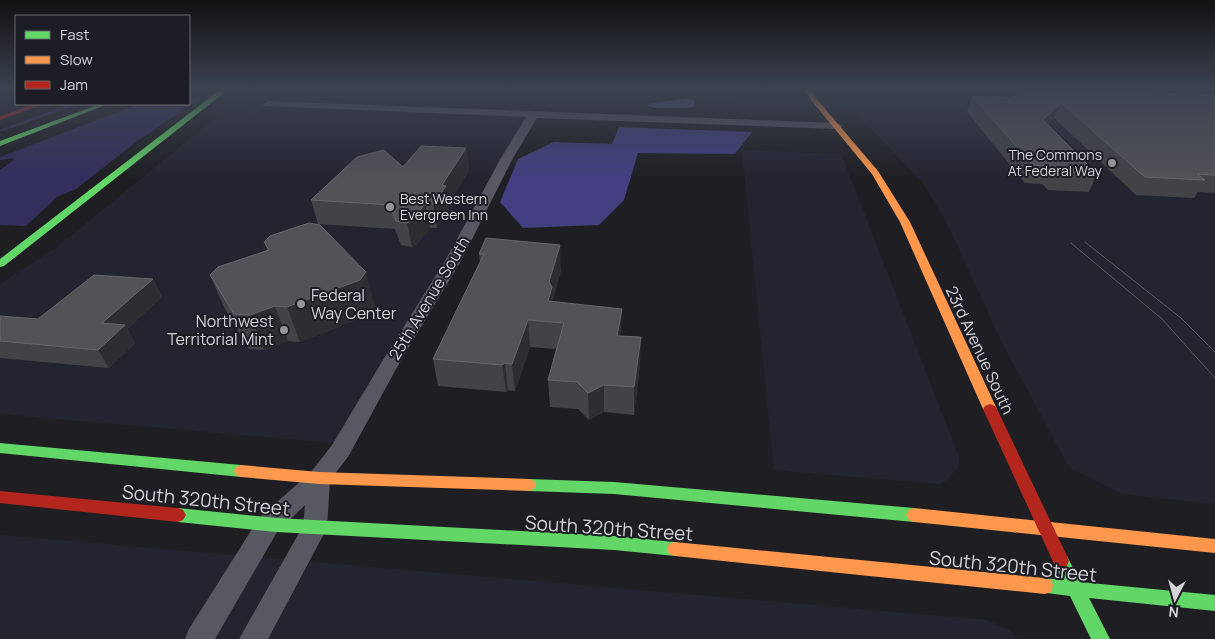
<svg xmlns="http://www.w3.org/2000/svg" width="1215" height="639" font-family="Manrope,sans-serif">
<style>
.built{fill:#242430}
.green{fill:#322f5d}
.forest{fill:#433f81}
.water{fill:#58569d}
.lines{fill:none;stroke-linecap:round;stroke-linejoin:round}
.street{fill:#585862;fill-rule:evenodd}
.fast{fill:#63d668;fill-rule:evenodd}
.slow{fill:#ff974d;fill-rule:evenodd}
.jam{fill:#b3261e;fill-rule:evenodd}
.tram{stroke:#5a5a60;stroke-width:1}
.wall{fill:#434347}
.shaded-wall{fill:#2e2e32}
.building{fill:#525257;stroke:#66666b}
.poi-dot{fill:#949499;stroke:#1d1d25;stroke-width:2}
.labels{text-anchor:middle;stroke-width:4;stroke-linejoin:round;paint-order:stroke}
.far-poi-label{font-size:14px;fill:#d3d3d8;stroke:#1d1d25;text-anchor:end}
.poi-label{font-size:16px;fill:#d3d3d8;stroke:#1d1d25;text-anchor:start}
.street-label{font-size:16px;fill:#d3d3d8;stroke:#1d1d25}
.near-street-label{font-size:19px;fill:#d3d3d8;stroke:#1d1d25}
</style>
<rect width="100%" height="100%" fill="#1f1f23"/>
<g class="built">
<path d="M734 89H1215V504L1121 494 1069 467 1003 345 947 223 922 182 853 110 735 104Z"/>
<path d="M234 103 533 115 346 444 0 414V284L57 247Z"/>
<path d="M742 150 839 154 844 161 959 457V466L947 480 940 484 774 470Z"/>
<path d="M0 535 987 620 1009 630 1018 639H0Z"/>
</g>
<g class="green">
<path d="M189 89H215L136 142 76 189 57 197 26 226 0 225V170L14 160 13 158 0 160V157L139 104H189Z"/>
<path d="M69 104H80L0 132V130Z"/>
</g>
<path class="forest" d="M619 127 752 132 735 154 638 153 624 200 599 225 523 228 500 202 518 159 554 142 612 144Z"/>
<path class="water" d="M686 98 694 100V106L690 108H655L647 106 649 104Z"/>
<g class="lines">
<path class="street" d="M268 101 837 123 843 126 837 129 537 118 513 158 461 261 401 360 348 457 330 480 327 528 268 639H239L303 526 305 505 277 532 215 639H185L189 629 259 518 311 472 332 445 383 360 445 261 501 158 526 117 264 106 263 104Z"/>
<g class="fast">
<path d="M221 89H229L4 266 0 267V259Z"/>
<path d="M100 104H108L0 146V141Z"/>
<path d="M0 443 241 465 246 467 248 471 246 475 241 477 0 453Z"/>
<path d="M529 479 614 482 914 508 919 510 922 515 919 520 914 522 614 494 529 491 524 489 522 485 524 481Z"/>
<path d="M178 508 276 518 614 536 675 542 681 544 683 549 681 554 675 556 614 550 276 532 178 522 173 520 170 515 173 510Z"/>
<path d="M1061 554 1067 556 1080 582 1215 595V611L1089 598 1110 639H1091L1070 596 1039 592 1037 586 1039 580 1045 578 1062 580 1053 561 1055 556Z"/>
</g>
<g class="slow">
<path d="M805 89H811L816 98 878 171 910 222 997 409 995 412H985L983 409 900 222 872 174 811 100Z"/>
<path d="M241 465 319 472 529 479 534 481 536 485 534 489 529 491 319 484 241 477 236 475 234 471 236 467Z"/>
<path d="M914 508 1215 539V553L914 522 909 520 906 515 909 510Z"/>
<path d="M675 542 1045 578 1051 580 1053 586 1051 592 1045 594 675 556 669 554 667 549 669 544Z"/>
</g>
<g class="jam">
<path d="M35 104H44L0 120V116Z"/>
<path d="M990 404 995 406 997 409 1067 556 1069 561 1067 566 1061 568 1055 566 983 409 985 406Z"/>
<path d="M0 491 178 508 183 510 186 515 183 520 178 522 0 503Z"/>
</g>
<g class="tram">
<path d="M1085 242 1181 318 1215 352"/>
<path d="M1071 243 1162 319 1215 378"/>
</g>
</g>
<g class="wall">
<path d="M1024 89 1215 95V193L1198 192 1194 198 1136 195 1054 118 1047 125 1097 174 1089 192 1048 190 1042 184 1025 183 967 112 972 96 1010 98 1011 96H1022Z"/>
<path d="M466 148 469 170 448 204 449 209 437 228H430L417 244 412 247 401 245 395 229 318 224 311 200 403 167Z"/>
<path d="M486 238 561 270 553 299V302L621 336 640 364 634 415 604 412 589 420 578 409 550 407 548 380 556 349 530 347 515 391 508 390 506 392 438 386 433 359 480 262 479 254Z"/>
<path d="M264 242 375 306 370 314 300 342 288 341 264 350 249 349 225 309 210 275 267 250Z"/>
<path d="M153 279 162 297 127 329 135 343 109 368 0 358V316L38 319Z"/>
</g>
<g class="shaded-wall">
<path d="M1061 103 1054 118 1036 136 1043 120Z"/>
<path d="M466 148 469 170 448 204 449 209 437 228 433 204 442 185Z"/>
<path d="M425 204 430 228 417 244 412 247 407 223Z"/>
<path d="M560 245 561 270 553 299 554 313 548 301 549 282Z"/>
<path d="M366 272 375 306 370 314 300 342 287 307Z"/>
<path d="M153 279 162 297 127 329 135 343 109 368 98 350 102 323Z"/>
<path d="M275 306 288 341 264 350 250 315Z"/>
<path d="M622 309 621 335 617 362V336Z"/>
<path d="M528 320 530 347 515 391 512 364Z"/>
<path d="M641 337 640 364 634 415V387Z"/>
<path d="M505 363 508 390 506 392 502 365Z"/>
<path d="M604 385V412L589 420 588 393Z"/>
</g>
<g class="building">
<path d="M1025 89 1215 95V175L1197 174 1205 180 1145 177 1061 103 1043 120 1097 174 1055 172 1050 166 1033 165 972 96 1013 98 1011 96H1032Z"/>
<path d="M421 146 466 148 442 185 446 186 433 204H425L413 220 407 223 396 221 390 206 392 205 311 200 357 157 384 150 403 167Z"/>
<path d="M309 223 320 225 366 272 360 280 287 307 275 306 250 315 234 314 210 275 218 267 269 250 264 242 270 236Z"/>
<path d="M486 238 560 245 549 282 552 287 548 301 622 309 617 336 641 337 634 387 604 385 588 393 577 382 548 380 564 323 528 320 512 364 505 363 502 365 433 359 484 254H479Z"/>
<path d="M94 275 153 279 102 323 125 325 98 350 0 341V316L38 319Z"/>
</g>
<linearGradient id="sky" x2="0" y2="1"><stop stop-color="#111113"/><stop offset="0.5" stop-color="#3c4250"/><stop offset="1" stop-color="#3c4250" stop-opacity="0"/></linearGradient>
<rect width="1215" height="179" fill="url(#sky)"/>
<g class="poi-dot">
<circle cx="1112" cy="163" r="5"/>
<circle cx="390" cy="207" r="5"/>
<circle cx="301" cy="304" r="5"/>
<circle cx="284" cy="330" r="5"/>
</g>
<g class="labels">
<g class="far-poi-label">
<text x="1102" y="160">The Commons<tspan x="1102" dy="16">At Federal Way</tspan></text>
<text x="400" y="204" text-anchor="start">Best Western<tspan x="400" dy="16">Evergreen Inn</tspan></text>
</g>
<g class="poi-label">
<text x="311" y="301">Federal<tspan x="311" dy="18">Way Center</tspan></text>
<text x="274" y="327" text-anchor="end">Northwest<tspan x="274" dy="18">Territorial Mint</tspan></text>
</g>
<g class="street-label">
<text transform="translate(429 298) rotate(-59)" y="6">25th Avenue South</text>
<text transform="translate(980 350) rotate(65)" y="6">23rd Avenue South</text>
</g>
<g class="near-street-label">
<text transform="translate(206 500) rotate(6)" y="7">South 320th Street</text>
<text transform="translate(609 528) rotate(4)" y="7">South 320th Street</text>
<text transform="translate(1013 566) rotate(6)" y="7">South 320th Street</text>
</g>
</g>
<rect x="15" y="15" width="175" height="90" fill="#1d1d25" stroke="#66666d"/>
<rect x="25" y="31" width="25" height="8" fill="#63d668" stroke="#66666d"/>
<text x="60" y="40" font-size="15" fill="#d3d3d8">Fast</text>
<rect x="25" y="56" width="25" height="8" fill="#ff974d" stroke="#66666d"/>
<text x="60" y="65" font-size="15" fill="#d3d3d8">Slow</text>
<rect x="25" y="81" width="25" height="8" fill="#b3261e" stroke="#66666d"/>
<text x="60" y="90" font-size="15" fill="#d3d3d8">Jam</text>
<g transform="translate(1175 599) rotate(186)" stroke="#1d1d25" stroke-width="4" paint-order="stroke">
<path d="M0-4L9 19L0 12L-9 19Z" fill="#d3d3d8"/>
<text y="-8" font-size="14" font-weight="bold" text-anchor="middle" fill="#d3d3d8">N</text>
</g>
</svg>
